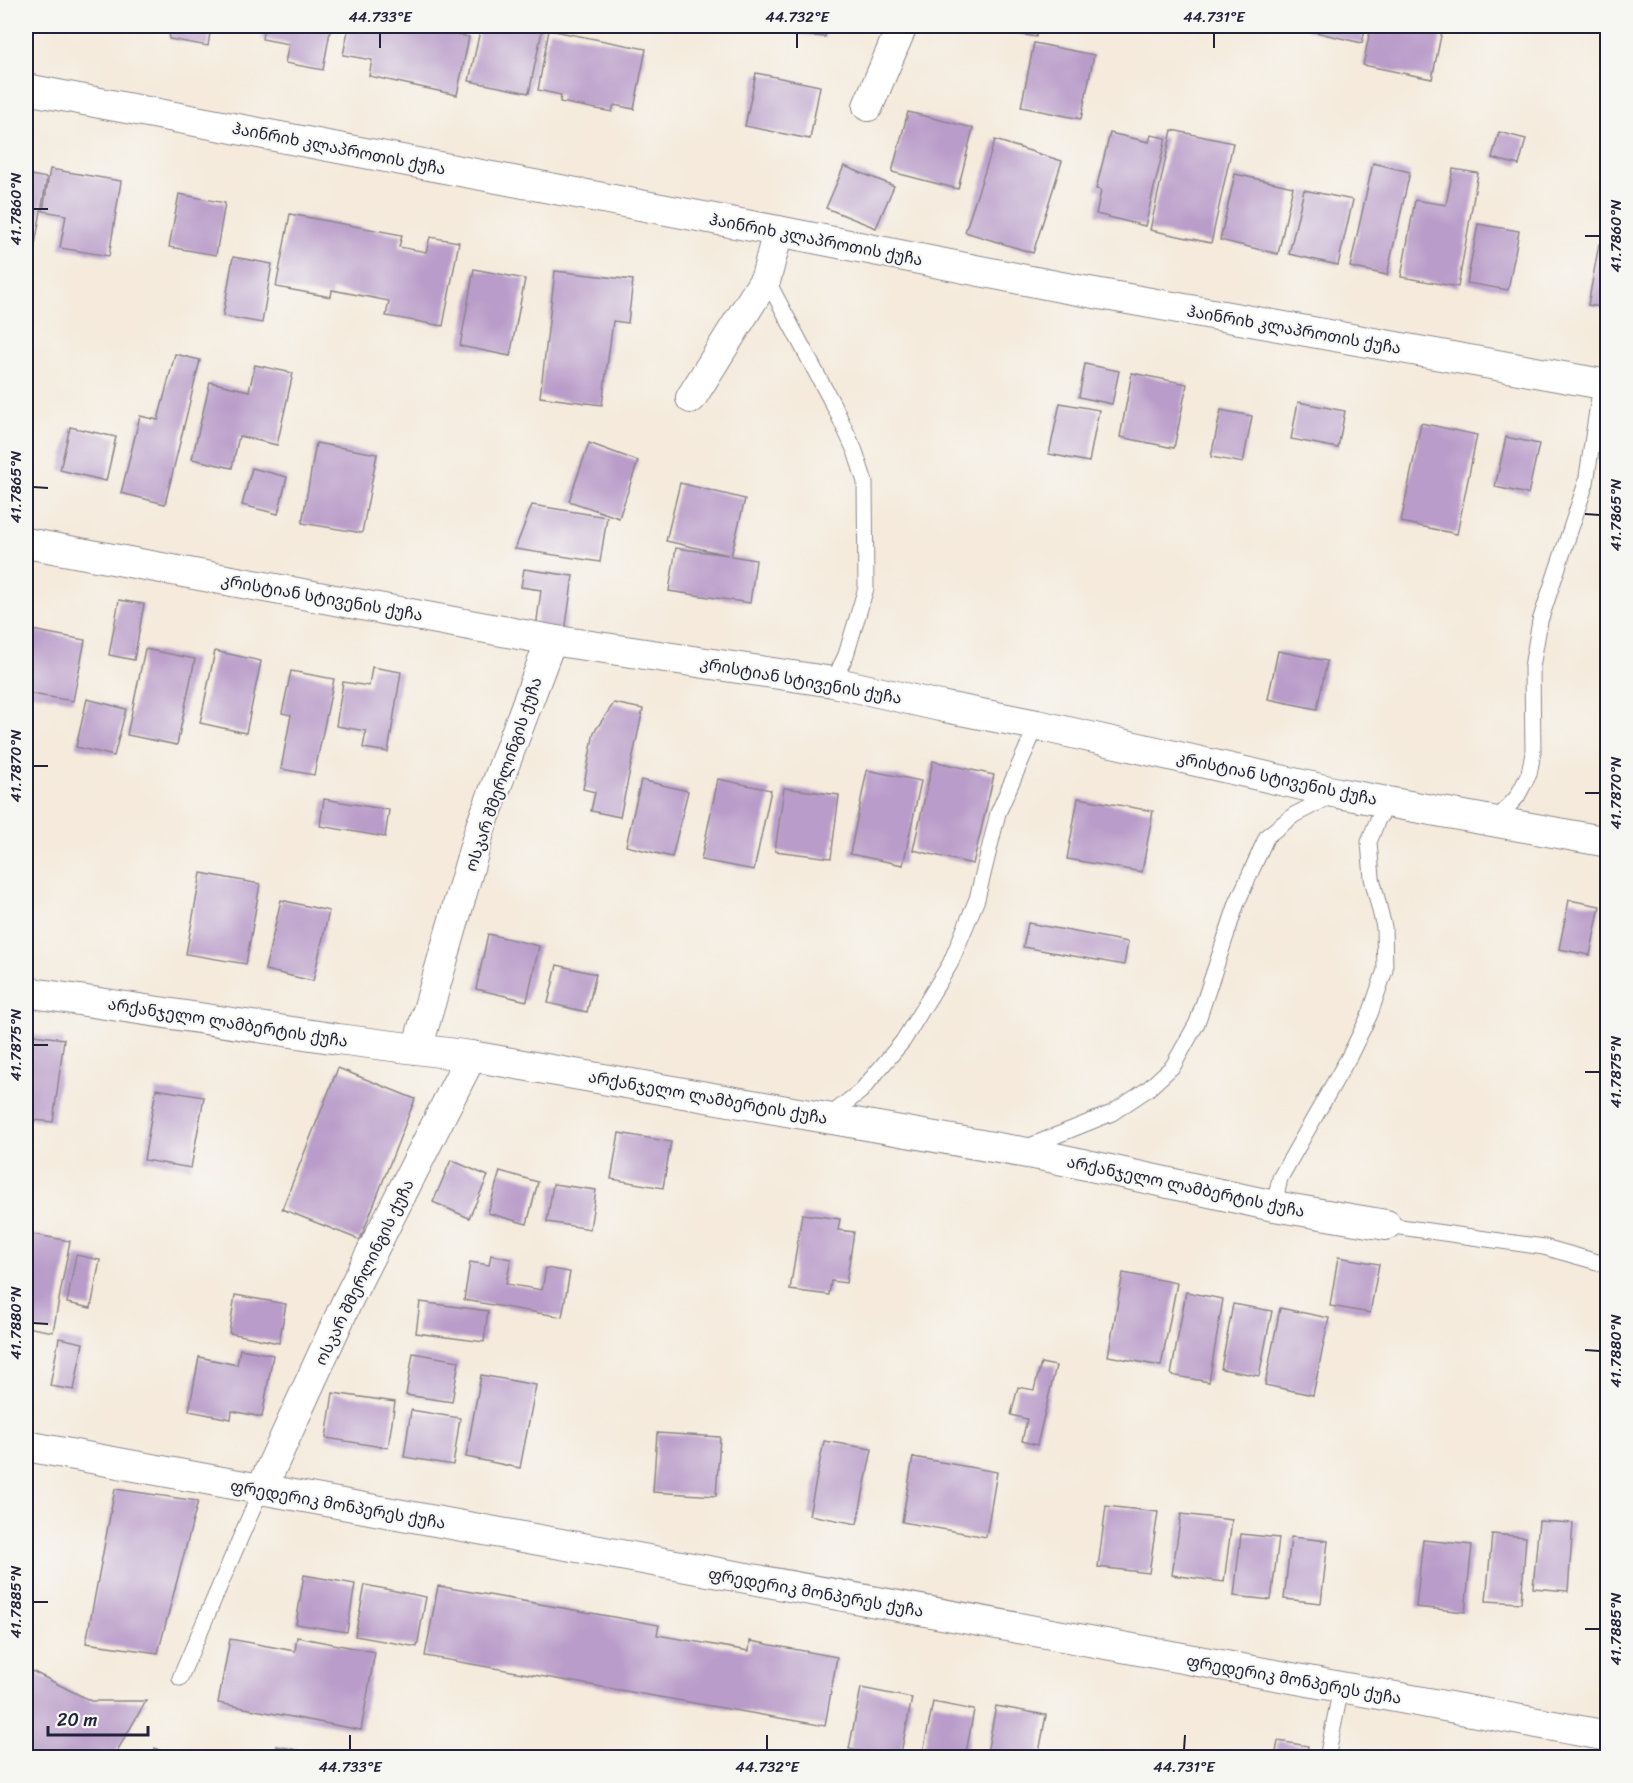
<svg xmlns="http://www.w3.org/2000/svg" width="1633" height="1783" font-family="Sriracha,'Noto Sans Georgian',sans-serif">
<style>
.building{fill:#b99cc9}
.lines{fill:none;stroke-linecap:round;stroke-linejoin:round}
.service-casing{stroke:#8c868b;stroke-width:17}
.minor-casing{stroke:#8c868b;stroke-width:32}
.service{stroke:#fff;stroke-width:15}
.minor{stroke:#fff;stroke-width:30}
.ticks{fill:none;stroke:#22223b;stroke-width:2}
.labels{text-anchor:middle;stroke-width:4.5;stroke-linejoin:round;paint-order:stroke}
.street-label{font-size:16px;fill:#22223b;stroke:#f6f6f2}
.neatline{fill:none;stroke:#22223b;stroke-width:2}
.ticks-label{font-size:15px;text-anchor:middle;fill:#22223b}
</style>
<rect width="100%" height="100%" fill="#f6f6f2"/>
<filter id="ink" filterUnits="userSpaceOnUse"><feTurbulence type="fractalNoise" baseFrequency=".0167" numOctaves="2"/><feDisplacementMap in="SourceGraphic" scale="12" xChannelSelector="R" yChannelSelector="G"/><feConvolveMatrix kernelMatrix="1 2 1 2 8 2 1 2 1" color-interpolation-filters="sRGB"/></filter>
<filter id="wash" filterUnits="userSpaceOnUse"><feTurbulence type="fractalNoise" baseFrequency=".008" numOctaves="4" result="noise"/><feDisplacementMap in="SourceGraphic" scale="24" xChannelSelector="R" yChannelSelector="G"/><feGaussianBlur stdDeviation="1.35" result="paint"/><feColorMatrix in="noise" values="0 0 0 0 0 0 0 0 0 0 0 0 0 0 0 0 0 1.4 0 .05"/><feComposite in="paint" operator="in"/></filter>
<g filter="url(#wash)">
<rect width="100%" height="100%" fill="#f5eadb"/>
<g id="blocks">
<g class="building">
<path d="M171 26H211L208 46 169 39Z"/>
<path d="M264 26H331L323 70 285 63 289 44 262 39Z"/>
<path d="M349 26H364L379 29V26H417L469 37 457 95 369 76 372 60 343 55Z"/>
<path d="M481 26H543L529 93 469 81Z"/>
<path d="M796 26H826L825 37 795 34Z"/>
<path d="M973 26H1038L1036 37Z"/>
<path d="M1308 26H1366L1362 43 1307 30Z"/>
<path d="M1371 26H1443L1432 79 1363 65Z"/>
<path d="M549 30 646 49 634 109 614 105 612 112 560 102 561 95 538 90Z"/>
<path d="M1034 43 1094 55 1081 119 1021 107Z"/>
<path d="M756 73 820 86 810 139 745 126Z"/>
<path d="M908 112 973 128 958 189 892 172Z"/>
<path d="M1172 130 1233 143 1211 243 1150 230Z"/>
<path d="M1499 132 1526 139 1519 165 1492 158Z"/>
<path d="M1110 133 1149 142 1151 135 1166 138 1145 226 1096 214 1101 190 1096 189Z"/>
<path d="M995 140 1062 161 1033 253 965 232Z"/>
<path d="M1373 163 1410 172 1387 275 1350 267Z"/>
<path d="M844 166 894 186 876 228 826 208Z"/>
<path d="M50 169 121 181 109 256 60 248 66 215 43 211Z"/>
<path d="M1453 169 1478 173 1458 287 1401 277 1415 200 1446 205Z"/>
<path d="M26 174 47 178 34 250 26 248Z"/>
<path d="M1235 174 1293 187 1278 254 1220 240Z"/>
<path d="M1304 190 1353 200 1338 265 1289 254Z"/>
<path d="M179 194 225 203 216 255 169 247Z"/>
<path d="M290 214 402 235 399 247 426 252 430 237 459 242 443 326 386 316 389 301 332 290 331 297 276 287Z"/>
<path d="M1478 224 1519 231 1508 290 1467 283Z"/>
<path d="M1599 244 1608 246V308L1588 305Z"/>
<path d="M233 257 272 264 262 323 223 316Z"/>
<path d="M474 269 525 279 510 356 460 346Z"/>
<path d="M555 271 633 280 628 323 613 321 602 405 540 397Z"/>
<path d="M175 354 200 360 165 504 121 493 140 416 158 420Z"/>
<path d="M1085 364 1119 371 1112 404 1079 397Z"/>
<path d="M255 365 293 373 277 445 239 436 232 468 192 459 210 382 249 391Z"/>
<path d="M1132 373 1187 384 1174 448 1120 437Z"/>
<path d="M1298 402 1345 411 1338 448 1291 439Z"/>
<path d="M1060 403 1099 410 1089 462 1049 454Z"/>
<path d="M1221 410 1252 416 1243 463 1211 457Z"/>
<path d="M1421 423 1477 435 1457 534 1401 522Z"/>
<path d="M70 427 116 437 106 481 60 470Z"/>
<path d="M1506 437 1539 444 1528 494 1495 487Z"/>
<path d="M316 443 377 454 362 533 302 523Z"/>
<path d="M589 443 638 461 619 518 569 501Z"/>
<path d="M252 468 287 477 278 514 242 505Z"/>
<path d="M680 483 745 499 731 556 756 560 750 603 669 591 676 548 728 555 666 541Z"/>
<path d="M532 505 607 517 600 562 515 549Z"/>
<path d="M524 569 573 576 565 632 536 628 541 590 521 587Z"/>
<path d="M119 600 144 604 134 660 109 655Z"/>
<path d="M32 630 85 640 73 701 26 693V664Z"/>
<path d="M145 649 195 659 177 745 127 735Z"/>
<path d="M215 651 261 661 246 733 200 723Z"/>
<path d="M1278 651 1327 661 1317 709 1268 699Z"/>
<path d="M372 667 401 672 388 752 363 748 366 731 336 726 343 682 369 686Z"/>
<path d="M291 671 334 679 314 775 281 769 291 715 282 713Z"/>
<path d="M87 699 126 709 114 756 76 747Z"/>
<path d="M614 703 643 709 620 817 591 811 595 792 583 789 594 732Z"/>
<path d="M933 761 994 775 973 864 913 850Z"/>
<path d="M867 770 921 781 903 865 850 854Z"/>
<path d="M718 779 771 790 754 870 701 860Z"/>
<path d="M641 780 688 791 672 857 626 846Z"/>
<path d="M784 788 839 795 831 858 775 851Z"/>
<path d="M1078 798 1153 811 1142 872 1067 859Z"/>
<path d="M324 799 389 810 385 837 320 826Z"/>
<path d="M201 873 260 884 246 964 186 954Z"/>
<path d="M281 900 329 911 313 981 265 970Z"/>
<path d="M1569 900 1600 906 1590 955 1559 949Z"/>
<path d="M1028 923 1128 942 1124 965 1023 947Z"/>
<path d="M488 934 539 946 527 1001 476 989Z"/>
<path d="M557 965 596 974 587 1012 548 1003Z"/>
<path d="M26 1034 64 1039 53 1122 26 1119Z"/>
<path d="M338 1068 415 1099 360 1240 282 1209Z"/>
<path d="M156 1089 204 1097 191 1168 144 1160Z"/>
<path d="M619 1133 671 1142 663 1188 611 1179Z"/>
<path d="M451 1160 488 1176 469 1218 433 1202Z"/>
<path d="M500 1171 538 1182 527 1224 488 1213Z"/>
<path d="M553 1184 596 1190 590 1229 547 1222Z"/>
<path d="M802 1214 840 1219 838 1230 854 1232 846 1283 831 1281 829 1295 790 1290Z"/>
<path d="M26 1233 70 1241 53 1332 26 1327Z"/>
<path d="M76 1255 100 1260 91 1308 67 1303Z"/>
<path d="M491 1255 511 1259 506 1284 542 1290 546 1268 570 1272 562 1317 464 1300 470 1262 489 1265Z"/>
<path d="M1338 1257 1379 1264 1370 1313 1330 1306Z"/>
<path d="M1123 1273 1177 1283 1161 1366 1108 1356Z"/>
<path d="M1186 1292 1223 1299 1209 1382 1171 1375Z"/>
<path d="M235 1295 286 1304 279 1343 229 1333Z"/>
<path d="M420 1302 488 1311 484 1342 416 1333Z"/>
<path d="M1233 1304 1272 1311 1259 1376 1221 1369Z"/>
<path d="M1280 1308 1329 1318 1313 1395 1265 1385Z"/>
<path d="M59 1338 83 1343 74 1390 50 1386Z"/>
<path d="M240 1349 273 1355 262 1417 232 1411 231 1419 189 1411 199 1357 237 1365Z"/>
<path d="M413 1353 459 1361 452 1402 406 1395Z"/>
<path d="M1041 1363 1056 1366 1037 1445 1022 1441 1027 1419 1011 1415 1018 1387 1034 1390Z"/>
<path d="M481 1375 536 1385 520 1468 466 1457Z"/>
<path d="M333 1393 395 1402 388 1448 326 1438Z"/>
<path d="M411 1410 460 1418 453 1465 404 1457Z"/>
<path d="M657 1433 720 1437 716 1496 653 1492Z"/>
<path d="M824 1441 872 1449 857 1524 809 1515Z"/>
<path d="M913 1457 997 1472 986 1537 902 1522Z"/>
<path d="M115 1489 198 1501 158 1653 86 1643Z"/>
<path d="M1106 1506 1158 1512 1149 1573 1098 1567Z"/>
<path d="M1181 1514 1232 1520 1224 1582 1172 1575Z"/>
<path d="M1539 1521 1573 1523 1568 1591 1533 1588Z"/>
<path d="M1241 1534 1279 1538 1271 1600 1234 1596Z"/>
<path d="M1492 1534 1526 1537 1521 1603 1486 1601Z"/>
<path d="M1291 1537 1328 1541 1321 1603 1284 1599Z"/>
<path d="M1423 1540 1472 1545 1465 1612 1416 1607Z"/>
<path d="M304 1575 355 1584 347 1632 296 1624Z"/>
<path d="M365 1585 426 1597 417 1647 355 1636Z"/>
<path d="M438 1586 659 1625 657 1635 749 1651 750 1641 837 1657 825 1726 425 1656Z"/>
<path d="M297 1637 375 1652 361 1730 218 1703 230 1639 295 1651Z"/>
<path d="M32 1671 91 1701H146L113 1758H26V1685Z"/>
<path d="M861 1688 912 1698 900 1758 849 1749Z"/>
<path d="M933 1702 974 1710 965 1758H922Z"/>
<path d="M996 1706 1046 1715 1038 1758H986Z"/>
<path d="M1278 1741 1308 1746 1306 1758H1275Z"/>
<path d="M277 1746 307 1752 306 1758H275Z"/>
<path d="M155 1748 173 1758H150Z"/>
</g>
</g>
</g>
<g filter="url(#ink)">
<use href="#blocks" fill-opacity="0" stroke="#8c868b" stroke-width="1.5"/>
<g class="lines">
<defs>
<g id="service">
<path d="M766 278 837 412 855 451 865 482 866 588 846 655 833 682"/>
<path d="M1495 821 1517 797 1529 774 1533 753 1532 667 1540 621 1586 483 1601 384"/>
<path d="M828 1117 861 1091 903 1041 950 964 977 899 998 813 1037 725"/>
<path d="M1025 1148 1112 1113 1148 1089 1173 1066 1197 1023 1237 903 1267 836 1294 815 1335 794"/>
<path d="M1274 1206 1280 1178 1350 1055 1370 1014 1385 970 1384 927 1372 878 1369 842 1378 819 1391 802"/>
<path d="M1386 1225 1544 1247 1608 1265"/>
<path d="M180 1678 261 1490"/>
<path d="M1327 1758 1341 1688"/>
</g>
<g id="minor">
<path d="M26 89 778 231 1061 287 1608 385"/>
<path d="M868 106 902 26"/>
<path d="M691 398 766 278 778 231"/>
<path d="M26 543 551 640 833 682 940 706 1037 725 1338 793 1608 842"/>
<path d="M26 992 338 1039 471 1056 1050 1157 1274 1206 1386 1225"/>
<path d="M417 1049 480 829 551 640"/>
<path d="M26 1446 1608 1736"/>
<path d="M261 1490 349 1297 471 1056"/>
</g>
</defs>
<use href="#service" class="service-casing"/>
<use href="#minor" class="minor-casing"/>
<use href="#service" class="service"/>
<use href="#minor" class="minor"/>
</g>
</g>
<path class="ticks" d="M380 48V33M797 48V33M1214 48V33M33 209H48M1585 236H1600M33 487 48 488M1585 514 1600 515M33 766H48M1585 793H1600M33 1045H48M1585 1072H1600M33 1323 48 1324M1585 1350 1600 1351M33 1602H48M1585 1629H1600M350 1750V1735M767 1750V1735M1184 1750 1185 1735"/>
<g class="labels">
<g class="street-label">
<text transform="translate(339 148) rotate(11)" y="6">ჰაინრიხ კლაპროთის ქუჩა</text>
<text transform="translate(816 239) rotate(11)" y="6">ჰაინრიხ კლაპროთის ქუჩა</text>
<text transform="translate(1294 329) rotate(10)" y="6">ჰაინრიხ კლაპროთის ქუჩა</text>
<text transform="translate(322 597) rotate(10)" y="6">კრისტიან სტივენის ქუჩა</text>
<text transform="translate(801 680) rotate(10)" y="6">კრისტიან სტივენის ქუჩა</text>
<text transform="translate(503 774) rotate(-71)" y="6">ოსკარ შმერლინგის ქუჩა</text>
<text transform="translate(1277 778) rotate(12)" y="6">კრისტიან სტივენის ქუჩა</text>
<text transform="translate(228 1022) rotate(9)" y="6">არქანჯელო ლამბერტის ქუჩა</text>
<text transform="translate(708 1097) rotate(10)" y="6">არქანჯელო ლამბერტის ქუჩა</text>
<text transform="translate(1186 1186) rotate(12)" y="6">არქანჯელო ლამბერტის ქუჩა</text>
<text transform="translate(364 1272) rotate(-64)" y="6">ოსკარ შმერლინგის ქუჩა</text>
<text transform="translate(338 1504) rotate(10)" y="6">ფრედერიკ მონპერეს ქუჩა</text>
<text transform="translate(816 1592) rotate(10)" y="6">ფრედერიკ მონპერეს ქუჩა</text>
<text transform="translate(1294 1679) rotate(10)" y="6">ფრედერიკ მონპერეს ქუჩა</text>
</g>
</g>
<rect width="1633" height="1783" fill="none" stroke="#f6f6f2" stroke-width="66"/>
<path d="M48 1726v9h100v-9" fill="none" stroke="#22223b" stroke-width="3"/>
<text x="57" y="1726" font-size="18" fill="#22223b" stroke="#f6f6f2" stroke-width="4.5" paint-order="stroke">20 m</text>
<rect x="33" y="33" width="1567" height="1717" class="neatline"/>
<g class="ticks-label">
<text x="380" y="22">44.733°E</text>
<text x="797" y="22">44.732°E</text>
<text x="1214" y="22">44.731°E</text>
<text transform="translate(16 209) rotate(-90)" y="5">41.7860°N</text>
<text transform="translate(1616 236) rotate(-90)" y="5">41.7860°N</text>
<text transform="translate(16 487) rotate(-90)" y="5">41.7865°N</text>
<text transform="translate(1616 515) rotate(-90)" y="5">41.7865°N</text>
<text transform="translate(16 766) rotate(-90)" y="5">41.7870°N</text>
<text transform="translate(1616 793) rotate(-90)" y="5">41.7870°N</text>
<text transform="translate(16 1045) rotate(-90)" y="5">41.7875°N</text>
<text transform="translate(1616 1072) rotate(-90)" y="5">41.7875°N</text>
<text transform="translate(16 1323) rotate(-90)" y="5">41.7880°N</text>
<text transform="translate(1616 1351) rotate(-90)" y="5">41.7880°N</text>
<text transform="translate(16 1602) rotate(-90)" y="5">41.7885°N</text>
<text transform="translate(1616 1629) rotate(-90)" y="5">41.7885°N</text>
<text x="350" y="1772">44.733°E</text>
<text x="767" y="1772">44.732°E</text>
<text x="1184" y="1772">44.731°E</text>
</g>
</svg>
